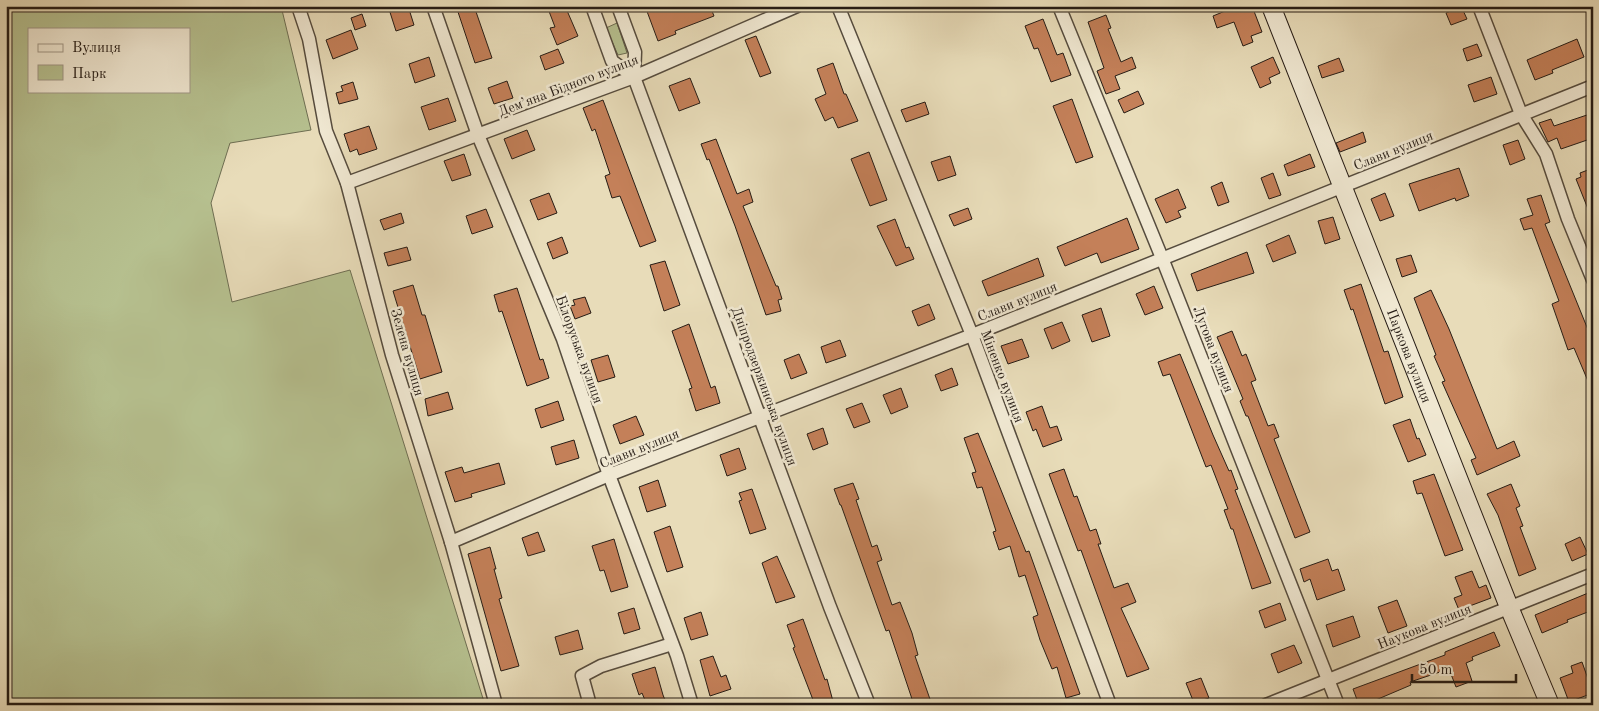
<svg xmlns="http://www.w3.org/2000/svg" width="1599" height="711" font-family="'Old Standard TT',serif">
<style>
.green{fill:#b6c08f;stroke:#6e6e52;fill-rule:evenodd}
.building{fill:#c48059;stroke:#261c15}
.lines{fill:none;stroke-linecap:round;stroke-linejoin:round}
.street-casing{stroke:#564c3e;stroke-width:15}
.secondary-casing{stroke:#261c15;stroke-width:20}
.street{stroke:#f0e8d2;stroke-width:12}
.secondary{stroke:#f0e8d2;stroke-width:18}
.labels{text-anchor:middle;stroke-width:5;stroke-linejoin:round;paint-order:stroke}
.street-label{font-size:14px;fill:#261c15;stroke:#f0e8d2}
</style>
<rect width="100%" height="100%" fill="#e8dcb9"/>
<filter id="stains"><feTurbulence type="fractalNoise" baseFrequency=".004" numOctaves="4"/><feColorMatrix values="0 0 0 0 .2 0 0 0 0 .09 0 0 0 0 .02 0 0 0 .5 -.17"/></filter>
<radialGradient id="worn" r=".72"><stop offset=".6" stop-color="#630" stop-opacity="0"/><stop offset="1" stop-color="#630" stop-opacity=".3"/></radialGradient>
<g class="green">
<path d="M6 6H281L311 130 230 143 211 203 232 302 350 270 485 705H6ZM29 29H189V91H29Z"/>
<path d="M617 23 627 53 618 55 606 28Z"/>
</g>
<g class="building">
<path d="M388 6H408L414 25 396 31Z"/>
<path d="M456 6H474L492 58 475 63Z"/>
<path d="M547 6H565L578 36 557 45 550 28 555 27Z"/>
<path d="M645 6H710L714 16 675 31 676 34 658 41Z"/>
<path d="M1229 6H1252L1262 32 1251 36 1253 42 1243 46 1234 22 1217 28 1213 16 1230 9Z"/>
<path d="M1461 6 1467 19 1451 25 1446 13Z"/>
<path d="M362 14 366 26 355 30 351 18Z"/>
<path d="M1106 15 1111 28 1108 29 1121 62 1132 57 1136 68 1115 76 1120 89 1106 94 1097 71 1104 68 1088 22Z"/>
<path d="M1043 19 1057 55 1063 53 1071 75 1051 82 1038 48 1034 49 1025 26Z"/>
<path d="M351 30 358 49 333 59 326 40Z"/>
<path d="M756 36 771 73 760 77 745 40Z"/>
<path d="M1577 39 1584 57 1552 70 1553 73 1535 80 1527 60Z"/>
<path d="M1477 44 1482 56 1467 61 1463 49Z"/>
<path d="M558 49 564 63 545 70 540 56Z"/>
<path d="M429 57 435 76 415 83 409 64Z"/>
<path d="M1273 57 1280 73 1269 78 1271 83 1260 88 1251 67Z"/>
<path d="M1339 58 1344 71 1322 78 1318 66Z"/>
<path d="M833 63 844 94H846L858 121 838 128 833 117 825 121 815 99 826 94 817 69Z"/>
<path d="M1491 77 1497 94 1474 102 1468 85Z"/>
<path d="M690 78 700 103 679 111 669 86Z"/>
<path d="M507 81 513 98 494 104 488 88Z"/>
<path d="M353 82 358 99 339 104 336 93 343 91 341 86Z"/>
<path d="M1138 91 1144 104 1124 113 1118 100Z"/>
<path d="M448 98 456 121 429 130 421 107Z"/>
<path d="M1072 99 1093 157 1076 163 1053 106Z"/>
<path d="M603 100 656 241 640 247 620 196 612 198 605 176 610 174 595 129 592 131 583 108Z"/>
<path d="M925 102 929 114 906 122 901 110Z"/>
<path d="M1593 113V138L1561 149 1557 138 1548 142 1539 123 1551 119 1554 126Z"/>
<path d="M369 126 377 149 359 155 357 149 350 152 344 134Z"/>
<path d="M527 130 535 150 512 159 504 139Z"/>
<path d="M1363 132 1366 142 1340 152 1336 143Z"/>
<path d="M716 139 737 194 749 189 753 202 743 206 776 286H778L782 299 778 300 781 311 766 315 735 226 709 159 707 160 701 144Z"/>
<path d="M1518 140 1525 159 1510 165 1503 145Z"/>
<path d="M869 152 887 200 870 206 851 159Z"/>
<path d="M464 154 471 175 452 181 444 161Z"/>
<path d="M1310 154 1315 167 1288 176 1284 165Z"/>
<path d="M950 156 956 175 938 181 931 162Z"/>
<path d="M1459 168 1469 196 1456 201 1455 198 1419 211 1409 184Z"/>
<path d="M1593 168V218L1592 219 1576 179 1581 177 1580 173Z"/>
<path d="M1273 173 1281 195 1269 199 1261 178Z"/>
<path d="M1222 182 1229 202 1218 206 1211 187Z"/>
<path d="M1178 189 1186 208 1178 211 1181 217 1166 223 1155 199Z"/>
<path d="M549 193 557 213 538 220 530 200Z"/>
<path d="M1385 193 1394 216 1380 221 1371 199Z"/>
<path d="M1541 195 1550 222 1545 224 1593 342V393L1574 348 1568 350 1552 304 1559 301 1532 228 1524 230 1520 219 1533 215 1527 199Z"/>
<path d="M968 208 972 219 954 226 949 215Z"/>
<path d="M486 209 493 227 472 234 466 216Z"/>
<path d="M401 213 404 223 384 230 380 220Z"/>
<path d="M1333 217 1340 239 1325 244 1318 221Z"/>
<path d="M1127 218 1139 249 1101 263 1097 253 1065 266 1057 247Z"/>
<path d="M895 219 906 248 909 247 914 259 896 266 877 226Z"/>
<path d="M1289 235 1296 253 1273 262 1266 245Z"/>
<path d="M562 237 568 253 553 259 547 243Z"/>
<path d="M407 247 411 260 388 266 384 253Z"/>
<path d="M1247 252 1254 273 1197 291 1191 274Z"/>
<path d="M1411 255 1417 272 1402 277 1396 259Z"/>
<path d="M1038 258 1044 276 988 296 982 281Z"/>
<path d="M665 261 680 305 664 311 650 265Z"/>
<path d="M1361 284 1384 352 1388 351 1403 397 1385 404 1353 309 1351 310 1344 290Z"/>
<path d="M413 285 422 315H425L442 372 420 379 393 291Z"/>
<path d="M1154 286 1163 308 1145 315 1136 294Z"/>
<path d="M517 288 540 360 543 359 549 378 527 386 502 311 499 312 494 295Z"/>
<path d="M1431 290 1449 329 1497 449 1514 441 1520 456 1477 475 1471 460 1476 458 1442 382 1445 381 1434 356 1436 355 1414 298Z"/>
<path d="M585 297 591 313 575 319 570 306 575 305 573 300Z"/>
<path d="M929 304 935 319 918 326 912 311Z"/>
<path d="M1101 308 1110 336 1092 342 1082 315Z"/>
<path d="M1062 322 1070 341 1052 349 1044 329Z"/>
<path d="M689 324 711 388 715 386 720 403 696 411 689 389 692 388 672 331Z"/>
<path d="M1232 331 1242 356 1246 354 1256 380 1251 382 1268 426 1274 424 1279 437 1274 439 1310 532 1295 538 1248 416H1246L1240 401 1243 399 1217 337Z"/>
<path d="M1022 339 1029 357 1008 364 1001 346Z"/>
<path d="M840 340 846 356 826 363 821 347Z"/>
<path d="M799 354 807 373 791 379 784 360Z"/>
<path d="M1180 354 1213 435 1229 471 1231 470 1238 489 1235 490 1271 583 1252 589 1233 529H1231L1224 510 1228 509 1211 465 1206 467 1170 374 1163 376 1158 362Z"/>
<path d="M608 355 615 377 598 382 591 360Z"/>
<path d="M952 368 958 385 941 391 935 375Z"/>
<path d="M901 388 908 407 891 414 883 395Z"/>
<path d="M448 392 453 409 428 416 425 399Z"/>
<path d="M558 401 564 420 541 428 535 409Z"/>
<path d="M862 403 870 422 854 428 846 409Z"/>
<path d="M1042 406 1050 428 1057 426 1062 440 1043 447 1036 429 1033 431 1026 412Z"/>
<path d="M636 416 644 435 620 444 613 425Z"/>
<path d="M1410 419 1417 439 1419 438 1426 455 1408 462 1393 425Z"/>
<path d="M823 428 828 444 813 450 807 434Z"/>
<path d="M978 433 1026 552 1029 551 1080 694 1066 698 1057 667 1052 669 1040 640 1033 617 1038 615 1025 575 1019 577 1010 546 999 550 993 532 996 531 982 487 977 488 972 473 976 472 964 438Z"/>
<path d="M574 440 579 458 556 465 551 447Z"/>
<path d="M739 448 746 469 727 476 720 455Z"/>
<path d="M499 463 505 484 471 494 472 497 455 502 445 472 462 467 464 473Z"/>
<path d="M1064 469 1074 497 1077 496 1090 531 1096 529 1101 544H1098L1114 588 1128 583 1136 602 1121 608 1149 669 1127 677 1081 550 1078 551 1049 474Z"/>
<path d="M1434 474 1463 550 1445 556 1422 493 1417 494 1413 481Z"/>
<path d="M658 480 666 506 647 512 639 487Z"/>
<path d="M853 483 859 499 856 500 872 547 877 545 882 560 877 562 892 605 900 602 912 633 918 655 915 656 932 705H914L889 630 886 631 841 505H840L834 489Z"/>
<path d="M1511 484 1520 506 1516 508 1523 526 1520 527 1536 569 1519 576 1498 515 1487 494Z"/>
<path d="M752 489 766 529 750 534 739 501 742 500 739 493Z"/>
<path d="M670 526 683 567 667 572 654 532Z"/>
<path d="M538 532 545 551 528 556 522 538Z"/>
<path d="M1580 537 1588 554 1572 561 1565 544Z"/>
<path d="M614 539 628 587 611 592 604 570 600 571 592 546Z"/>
<path d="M490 547 496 569H494L502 598 499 599 519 666 501 671 468 554Z"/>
<path d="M777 556 795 597 776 603 762 563Z"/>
<path d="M1328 559 1332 571 1338 569 1345 590 1317 600 1310 579 1304 582 1300 569Z"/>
<path d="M1472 571 1479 588 1486 585 1491 598 1459 610 1454 598 1462 595 1455 577Z"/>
<path d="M1593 591V610L1567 620 1568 622 1542 633 1535 615Z"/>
<path d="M1397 600 1407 626 1388 633 1378 607Z"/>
<path d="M1280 603 1286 620 1265 628 1259 611Z"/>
<path d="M634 608 640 629 624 634 618 613Z"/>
<path d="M701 612 708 635 691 640 684 618Z"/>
<path d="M1353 616 1360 637 1333 647 1326 625Z"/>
<path d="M803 619 825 680 827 679 834 705H815L793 648 795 647 787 625Z"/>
<path d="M578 630 583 649 560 655 555 637Z"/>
<path d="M1494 632 1500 646 1472 657 1473 660 1466 663 1472 681 1456 687 1449 669 1410 682 1411 685 1364 705H1359L1353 689 1445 655V652Z"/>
<path d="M1294 645 1302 663 1278 673 1271 654Z"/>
<path d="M713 656 721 677 726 675 731 689 710 696 700 660Z"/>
<path d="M1582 662 1593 693 1569 702 1560 678 1573 673 1571 666Z"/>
<path d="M655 667 663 695 667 705H647L642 693 639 695 632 674Z"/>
<path d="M1201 678 1209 698 1194 703 1186 683Z"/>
</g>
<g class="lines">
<defs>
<g id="street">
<path d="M298 6 309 39 326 131 347 183 392 355 451 542 496 705"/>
<path d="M433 6 478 135 563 339 609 475 677 656 692 705"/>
<path d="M592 6 612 61 634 77"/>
<path d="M618 6 635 52 634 77 830 607 869 705"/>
<path d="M838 6 972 335 1110 705"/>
<path d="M1059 6 1162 258 1338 705"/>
<path d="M1479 6 1521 114 1546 154 1568 219 1593 280"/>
<path d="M347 183 634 77 797 6"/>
<path d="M451 542 609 475 972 335 1593 86"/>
<path d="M590 705 582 676 601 666 672 644"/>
<path d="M1266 705 1593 574"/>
</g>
<g id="secondary">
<path id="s1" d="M1271 6 1509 607 1550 705"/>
</g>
</defs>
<use href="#street" class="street-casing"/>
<use href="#secondary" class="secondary-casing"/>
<use href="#street" class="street"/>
<use href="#secondary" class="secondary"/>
</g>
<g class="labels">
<g class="street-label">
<text transform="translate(568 85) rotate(-21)" y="5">Дем’яна Бідного вулиця</text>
<text transform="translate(1393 150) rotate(-22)" y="5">Слави вулиця</text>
<text transform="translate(1017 301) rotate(-22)" y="5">Слави вулиця</text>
<text transform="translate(580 349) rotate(70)" y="5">Білоруська вулиця</text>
<text transform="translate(1214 349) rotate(69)" y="5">Лугова вулиця</text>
<text transform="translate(408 352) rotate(74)" y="5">Зелена вулиця</text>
<text dy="5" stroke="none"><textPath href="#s1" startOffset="376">Паркова вулиця</textPath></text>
<text transform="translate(1003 376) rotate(69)" y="5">Міненко вулиця</text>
<text transform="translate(765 386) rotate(70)" y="5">Дніпродзержинська вулиця</text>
<text transform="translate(639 448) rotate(-22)" y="5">Слави вулиця</text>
<text transform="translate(1424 626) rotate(-22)" y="5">Наукова вулиця</text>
</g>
</g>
<rect width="1599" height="711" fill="none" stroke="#e8dcb9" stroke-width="25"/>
<rect x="8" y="8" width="1584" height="696" fill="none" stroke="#261c15" stroke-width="2.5"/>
<rect x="12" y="12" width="1574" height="686" fill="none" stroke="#261c15"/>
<rect x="28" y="28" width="162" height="65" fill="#f0e8d2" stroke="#9f9686"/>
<rect x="38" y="44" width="25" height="8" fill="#f0e8d2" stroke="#9f9686"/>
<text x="72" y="52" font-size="15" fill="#261c15">Вулиця</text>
<rect x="38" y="65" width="25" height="15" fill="#b6c08f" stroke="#9f9686"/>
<text x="72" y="78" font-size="15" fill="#261c15">Парк</text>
<path d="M1412 674v8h104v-8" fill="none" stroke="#261c15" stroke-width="2.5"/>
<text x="1419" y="674" font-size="15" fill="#261c15" stroke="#f0e8d2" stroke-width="4" paint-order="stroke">50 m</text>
<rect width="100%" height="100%" filter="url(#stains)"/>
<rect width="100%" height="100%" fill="url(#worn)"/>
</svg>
